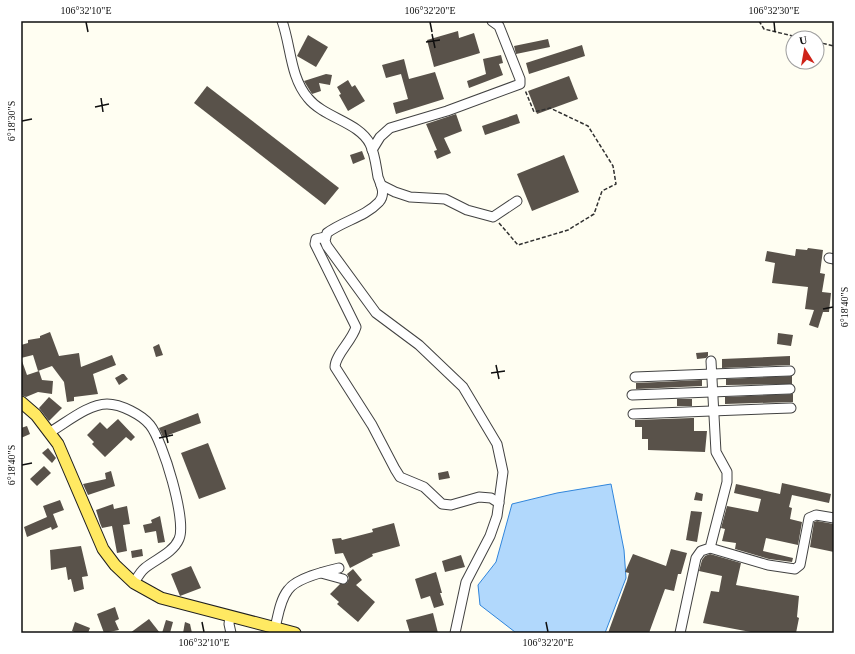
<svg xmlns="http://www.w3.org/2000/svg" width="855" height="654" font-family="Georgia,serif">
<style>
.water{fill:#b1d8fc;stroke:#3085db}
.building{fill:#59524a}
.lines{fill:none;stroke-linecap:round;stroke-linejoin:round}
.minor-casing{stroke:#424242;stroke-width:11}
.major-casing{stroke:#202020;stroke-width:13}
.path{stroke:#313131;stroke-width:1.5;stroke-dasharray:4 2;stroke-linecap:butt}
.minor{stroke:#fff;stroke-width:9}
.major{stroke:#ffe962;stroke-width:11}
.ticks{fill:none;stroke:#0f0f0f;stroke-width:1.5}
.neatline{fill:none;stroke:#0f0f0f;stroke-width:1.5}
.ticks-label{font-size:10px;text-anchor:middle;fill:#0f0f0f}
</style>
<rect width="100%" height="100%" fill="#fffef2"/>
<path class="water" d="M611 484 624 550 626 578 605 633 515 632 480 605 478 585 496 562 512 504 557 493Z"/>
<g class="building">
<path d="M458 31 459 38 474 33 480 53 434 67 427 40Z"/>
<path d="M308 35 328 47 316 67 297 56Z"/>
<path d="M548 39 550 47 516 54 514 46Z"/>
<path d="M582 45 585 56 529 74 526 63Z"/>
<path d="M501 55 503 63 499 64 503 75 469 88 467 81 486 74 483 59Z"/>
<path d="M404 59 409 79 435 72 444 99 396 114 393 103 408 99 401 74 386 78 382 65Z"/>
<path d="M326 74 332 75 330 85 319 83 321 91 312 94 304 81Z"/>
<path d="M569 76 578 99 537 114 528 91Z"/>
<path d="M348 80 352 87 355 85 365 101 348 111 339 95 341 94 337 87Z"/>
<path d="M207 86 339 188 325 205 194 103Z"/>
<path d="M456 114 462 131 444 138 451 153 437 159 434 151 437 150 426 124Z"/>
<path d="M517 114 520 123 485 135 482 126Z"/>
<path d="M362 151 365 159 353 164 350 155Z"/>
<path d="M564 155 579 192 532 211 517 174Z"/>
<path d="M808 248 823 250 820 273 825 274 822 292 831 293 829 312H823L818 328 809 325 814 310 805 309 808 287 772 283 775 263 765 261 767 251 795 256 796 249 807 250Z"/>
<path d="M50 332 59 356 79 353 81 367 112 355 116 365 93 374 98 394 74 397V401L67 402 64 382 52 366 38 371 33 355 21 358V345L28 343V340L40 338V336Z"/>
<path d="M778 333 793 335 791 346 777 344Z"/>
<path d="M159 344 163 355 156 357 153 347Z"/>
<path d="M708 352V356L706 358 697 359 696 353Z"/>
<path d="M790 356V365L722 368V359Z"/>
<path d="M22 361 27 375 39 371 42 380 53 381 52 394 38 392 26 397 21 395V362Z"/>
<path d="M122 374H124L128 379 119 385 115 378Z"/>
<path d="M792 376V384L726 385V379Z"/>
<path d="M702 380V386L636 389V383Z"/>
<path d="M793 394V402L725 404V397Z"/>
<path d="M49 397 62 408 49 421 39 408Z"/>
<rect x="677" y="399" width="15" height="7"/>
<path d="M198 413 201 423 163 437 159 428Z"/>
<path d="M692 418H694V431H707L705 452 648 450V439H642V427H635V420Z"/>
<path d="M118 419 135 437 131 441 126 437 105 457 92 444 94 442 87 435 100 422 107 429Z"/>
<path d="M27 426 30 434 21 438V428Z"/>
<path d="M208 443 226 489 199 499 181 453Z"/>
<path d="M48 448 56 458 52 463 42 453Z"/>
<path d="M44 466 51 473 37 486 30 479Z"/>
<path d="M111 471 115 486 88 495 83 484 106 479 105 473Z"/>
<path d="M448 471 450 478 439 480 438 473Z"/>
<path d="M782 483 831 494 829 503 792 495 789 507 792 508 790 519 802 522 798 545 766 538 763 551 793 558 792 562 769 559 735 549 736 543 722 541 725 529 721 528 727 506 758 512 761 499 734 493 736 484 780 494Z"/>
<path d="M696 492 703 494 702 501 694 500Z"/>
<path d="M60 500 64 510 53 514 58 527 52 530 51 527 27 537 24 527 47 517 43 506Z"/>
<path d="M113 504 114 509 127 506 130 524 123 525 127 551 117 553 112 526 102 528 100 523 96 510Z"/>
<path d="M691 511 702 512 697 542 686 540Z"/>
<path d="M160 516 165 542 158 543 156 531 145 533 143 525 152 523 151 520Z"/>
<path d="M817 521 834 524V552L810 547 814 522Z"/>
<path d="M394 523 400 546 372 554 373 556 350 568 343 553 335 554 332 539 341 538 342 540 373 532 372 529Z"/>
<path d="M81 546 88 576 82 577 84 589 74 592 71 579 68 580 66 567 51 570 50 550Z"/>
<path d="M142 549 143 556 132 558 131 551Z"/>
<path d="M671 549 687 553 681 574H678L674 591 665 589 649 633H608L627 581 629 573 625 572 633 554 666 566Z"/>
<path d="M710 554 741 563 736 585 799 596 797 617 799 618 796 633H756L703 623 711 591 719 592 722 576 699 571 702 560 705 556Z"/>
<path d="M461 555 465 567 445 572 442 561Z"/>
<path d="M191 566 201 588 180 596 171 574Z"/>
<path d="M353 569 362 580 356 585 375 602 358 622 337 604 339 602 330 594 340 584 347 583 349 578 347 574Z"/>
<path d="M436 572 442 593H440L444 605 434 608 430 596 421 599 415 579Z"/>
<path d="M115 607 119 619 115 621 119 630 104 633 97 614Z"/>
<path d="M433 613 438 633H410L406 620Z"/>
<path d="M149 619 160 633H130Z"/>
<path d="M166 620 173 622 170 633H162Z"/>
<path d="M75 622 90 628 88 633H77L72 631Z"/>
<path d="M185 622 190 624 192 633H183Z"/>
</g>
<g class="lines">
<defs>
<g id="minor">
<path d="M282 21C291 46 290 77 308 98 324 118 359 122 370 144 375 154 376 166 378 177 381 185 386 194 379 202 365 217 343 221 327 233L325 241 327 246 376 313 419 345 463 387 497 444 503 472 497 516 490 536 466 582 455 633"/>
<path d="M372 150 380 137 390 128 447 111 520 84V79L499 26 492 21"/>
<path d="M381 185 395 192 410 197 445 199 467 210 493 217 517 201"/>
<path d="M325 237 316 239 315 244 356 327C352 341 335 355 335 367L372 425 395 469 400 477 424 487 442 504 451 505 479 497 491 498 499 503"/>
<path d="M829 258 834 259"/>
<path d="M635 377 790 371"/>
<path d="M632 395 790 389"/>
<path d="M633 414 791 408"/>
<path d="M50 432C66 423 88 404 107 404 121 404 142 415 150 425 163 441 187 521 179 539 173 553 156 559 145 568 140 572 137 578 134 583"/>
<path d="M710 548 768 565 795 569 800 565 809 518 816 515 834 518"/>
<path d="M321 573 343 579"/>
<path d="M230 617 229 624 231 633"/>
<path d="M275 628C278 616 280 600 288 590 296 578 326 571 339 568"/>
<path d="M680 633 696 558 701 551 710 548 727 482V472L716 452 711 361"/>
</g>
<path id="major" d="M21 402 36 415 58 444 103 549 115 565 134 583 161 598 295 633"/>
</defs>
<use href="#minor" class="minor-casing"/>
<use href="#major" class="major-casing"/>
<g class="path">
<path d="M759 21 764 29 801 38"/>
<path d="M817 42 834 46"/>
<path d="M499 223 518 245 568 230 594 214 602 191 616 184 613 166 588 126 550 108 534 112 525 90"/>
</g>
<use href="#minor" class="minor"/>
<use href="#major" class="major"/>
</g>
<path class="ticks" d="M86 22 88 32M430 22 432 32M774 22 775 32M432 34 435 48M426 42 440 40M101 98 103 112M95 107 109 104M22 121 32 119M823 309 833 307M496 365 499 379M491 373 505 371M165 430 168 443M159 438 173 435M22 465 32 463M202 622 204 632M546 622 548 632"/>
<rect width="855" height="654" fill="none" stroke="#ffffff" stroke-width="44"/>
<g transform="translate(805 50) rotate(349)"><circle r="19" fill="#ffffff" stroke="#9f9f9f"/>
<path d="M0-3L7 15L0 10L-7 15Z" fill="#ce2319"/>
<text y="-6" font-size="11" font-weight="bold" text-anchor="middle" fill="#0f0f0f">U</text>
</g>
<rect x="22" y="22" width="811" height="610" class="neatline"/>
<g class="ticks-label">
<text x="86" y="14">106°32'10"E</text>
<text x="430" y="14">106°32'20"E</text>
<text x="774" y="14">106°32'30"E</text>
<text transform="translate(11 121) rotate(-90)" y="4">6°18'30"S</text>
<text transform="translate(844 307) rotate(-90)" y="4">6°18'40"S</text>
<text transform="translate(11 465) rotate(-90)" y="4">6°18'40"S</text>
<text x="204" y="646">106°32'10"E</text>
<text x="548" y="646">106°32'20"E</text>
</g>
</svg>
